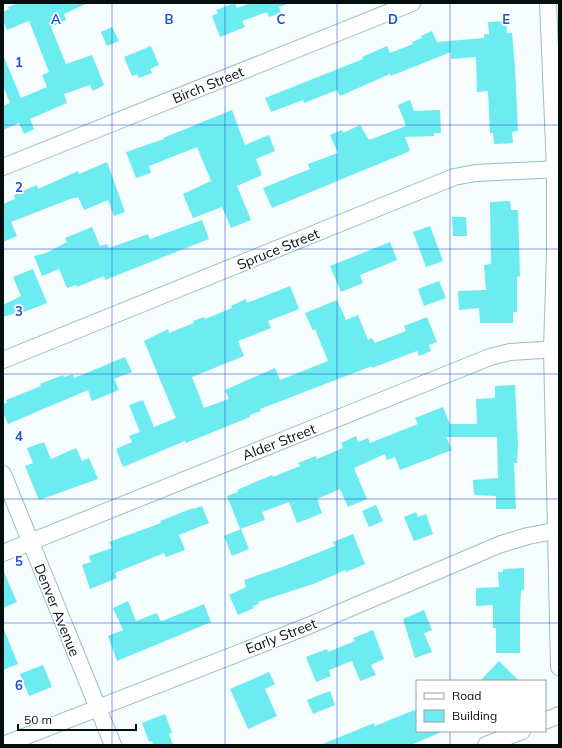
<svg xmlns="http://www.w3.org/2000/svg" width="562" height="748" font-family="Mulish,sans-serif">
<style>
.building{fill:#6cebf1}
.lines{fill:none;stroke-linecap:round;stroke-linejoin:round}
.minor-casing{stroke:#97c0c1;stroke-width:18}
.minor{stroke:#fff;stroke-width:16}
.grid{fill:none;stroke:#1d4ed8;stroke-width:1;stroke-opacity:0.55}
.labels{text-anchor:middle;stroke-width:3.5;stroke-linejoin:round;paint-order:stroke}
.street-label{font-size:14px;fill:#020f0f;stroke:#fff}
.grid-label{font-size:13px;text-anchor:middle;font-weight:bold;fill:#1d4ed8;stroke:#fff;stroke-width:3.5;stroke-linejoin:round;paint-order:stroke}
</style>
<rect width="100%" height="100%" fill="#f5fdfe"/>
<g class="building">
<path d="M18 3H88L64 14 66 20 51 27 66 64 92 55 104 85 93 91 90 85 64 94 67 103 30 119 34 129 24 134 19 123 3 130V106L10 103 3 86V55L21 98 47 87 42 75 49 72 29 21 7 30 3 20V12L9 9 8 7Z"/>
<path d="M235 3 237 8 251 3 287 4 279 7 281 13 269 17 267 12 242 21 245 27 220 37 212 16 218 13 216 10Z"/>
<path d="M506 21 507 33H512L515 67 518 131 512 132 513 143 494 144 493 133H490L488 91 477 92 476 57 451 59V52L391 76 390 74 340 96 337 90 304 103 303 100 271 112 265 98 363 59 362 57 387 46 390 53 413 44 412 42 422 38 421 36 432 31 437 42 484 38V34H489L488 22Z"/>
<path d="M112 27 119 41 107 46 101 32Z"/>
<path d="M151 46 159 65 150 69 152 73 139 78 137 74 132 76 124 57Z"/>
<path d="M410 100 414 111 440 110 441 133H434V136L405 137 410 151 272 208 263 188 310 169 308 164 338 153 330 135 342 130 343 133 360 125 369 140 406 126 398 105Z"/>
<path d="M232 110 245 145 269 135 275 151 256 159 262 175 237 186 251 220 231 228 222 207 193 218 183 194 211 181 197 147 149 166 151 173 136 178 126 152 164 139 163 138Z"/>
<path d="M107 162 125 212 114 216 108 200 84 210 78 197 70 199 11 222 17 236 3 242V204L15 199 14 195 37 185 38 189 78 171 79 174Z"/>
<path d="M510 201 511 210H518L520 276 517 277V312H513V323H480L479 308 459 310 458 291 486 290 484 265 491 264 490 202Z"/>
<path d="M452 217H466L467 236H453Z"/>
<path d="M202 220 209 239 105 280 104 276 77 287 76 285 67 288 59 269 42 276 34 256 46 253 67 242 65 238 92 227 100 246 107 244 109 248 148 234 150 239Z"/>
<path d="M430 226 443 261 426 267 413 232Z"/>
<path d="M390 242 397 260 360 275 363 283 341 292 330 266Z"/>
<path d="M33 269 47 303 19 314 18 312 3 317V305L21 296 13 277Z"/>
<path d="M439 281 446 298 424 306 418 289Z"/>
<path d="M290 286 299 309 268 321 271 328 238 341 244 356 192 377 204 408 229 399 225 390 275 368 280 380 328 361 315 329 313 331 305 313 337 300 346 320 358 315 368 340 372 338 375 343 406 331 404 326 427 317 437 342 429 345 431 351 419 356 417 351 372 368V366L260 409 261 411 250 415V417L186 443 185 441 123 467 116 449 132 442 129 436 140 432 129 405 143 400 154 427 176 418 144 341 168 329 169 333 194 323 193 321 204 317 205 319 232 308 231 306 246 299 247 303Z"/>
<path d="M125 357 132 372 114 379 119 390 92 401 88 390 8 424 3 412V404L7 403 6 400 41 386 40 384 63 375 64 377 73 374 74 378Z"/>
<path d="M515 385 518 446 517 463H514L516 509H496V496L474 495 473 480 498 478 497 437H446L452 450 400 470 395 457 387 460 385 454 354 468 367 499 348 507 340 489 317 499 322 513 308 519 297 523 289 502 262 512 265 520 240 529 227 496 238 492 237 490 272 475 273 477 300 466 298 463 316 456 317 459 343 448 341 443 356 436 358 442 368 438 370 443 418 424 415 418 443 407 450 424H477L476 399 495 398V386Z"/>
<path d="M44 442 51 459 76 448 82 461 89 458 98 479 39 500 25 466 33 463 27 448Z"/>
<path d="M376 505 383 521 369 527 362 511Z"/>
<path d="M202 506 209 523 179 535 185 550 166 557 164 553 115 573 117 578 90 589 82 565 91 562 89 556 112 548 109 542 161 523 160 521 193 508V509Z"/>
<path d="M416 512 418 517 426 514 433 534 414 541 404 517Z"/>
<path d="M241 529 249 549 232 556 224 536Z"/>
<path d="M353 534 365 564 346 572 345 570 316 583 258 602 259 604 253 606 254 608 238 615 229 595 246 587 244 580 282 567 335 546 333 542Z"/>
<path d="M524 568V590H521L520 609V653H496V628H493V605L476 606V588L499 587 498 572H503V569Z"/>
<path d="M3 570 17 602 3 608Z"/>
<path d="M128 601 136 621 157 613 160 620 162 621 204 604 211 622 117 661 108 636 123 630 113 608Z"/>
<path d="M424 610 432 630 424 633 432 652 415 658 403 619Z"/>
<path d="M3 627 18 664 3 670Z"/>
<path d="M373 630 384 659 371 665 376 675 360 681 352 661 329 670 331 676 316 682 306 657 327 649 328 652 355 641 353 638Z"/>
<path d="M499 661 519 681H480Z"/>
<path d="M43 665 52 687 29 696 20 674Z"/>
<path d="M269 672 275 684 265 689 277 716 248 729 230 689Z"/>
<path d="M330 691 335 705 313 714 307 700Z"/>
<path d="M417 709V731H444L411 745H320L374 723 375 726Z"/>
<path d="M165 714 172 733 169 734 173 745H153L152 741 149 742 142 723Z"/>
</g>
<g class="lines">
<defs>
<g id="minor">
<path d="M548 3 555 169V253L552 349 559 667"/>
<path d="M3 167 412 3"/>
<path d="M3 360 454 177 476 173 559 169"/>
<path d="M3 474 113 745"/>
<path d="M3 553 490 357 510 352 559 349"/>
<path d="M545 721 559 715"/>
<path d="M3 745 308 626 501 544 528 536 559 530"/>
<path d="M486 745 522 731"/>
</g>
</defs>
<use href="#minor" class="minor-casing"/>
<use href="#minor" class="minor"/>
</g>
<path class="grid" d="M112 3V745M225 3V745M337 3V745M450 3V681M3 125H559M3 249H559M3 374H559M3 499H559M3 623H559M450 731V745"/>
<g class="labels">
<g class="street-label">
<text transform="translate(208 85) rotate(-22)" y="5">Birch Street</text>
<text transform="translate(278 249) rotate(-22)" y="5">Spruce Street</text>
<text transform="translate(279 442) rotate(-21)" y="5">Alder Street</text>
<text transform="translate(57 610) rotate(68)" y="5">Denver Avenue</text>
<text transform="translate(281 636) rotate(-21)" y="5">Early Street</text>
</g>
</g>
<g class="grid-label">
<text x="56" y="24">A</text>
<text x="169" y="24">B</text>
<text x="281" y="24">C</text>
<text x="393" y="24">D</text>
<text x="506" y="24">E</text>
<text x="19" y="67">1</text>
<text x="19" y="192">2</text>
<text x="19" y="316">3</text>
<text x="19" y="441">4</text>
<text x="19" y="566">5</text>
<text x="19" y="690">6</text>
</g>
<rect width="562" height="748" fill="none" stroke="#020f0f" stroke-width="8"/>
<rect x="416" y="680" width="130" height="52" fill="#ffffff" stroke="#9a9f9f"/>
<rect x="424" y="693" width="20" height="6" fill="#ffffff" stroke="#9a9f9f"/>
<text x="452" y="700" font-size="12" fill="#020f0f">Road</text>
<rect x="424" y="710" width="20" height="12" fill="#6cebf1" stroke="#9a9f9f"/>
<text x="452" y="720" font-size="12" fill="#020f0f">Building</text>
<path d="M18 724v6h118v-6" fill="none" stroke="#020f0f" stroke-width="2"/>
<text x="24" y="724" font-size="12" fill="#020f0f" stroke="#ffffff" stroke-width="3" paint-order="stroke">50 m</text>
</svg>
